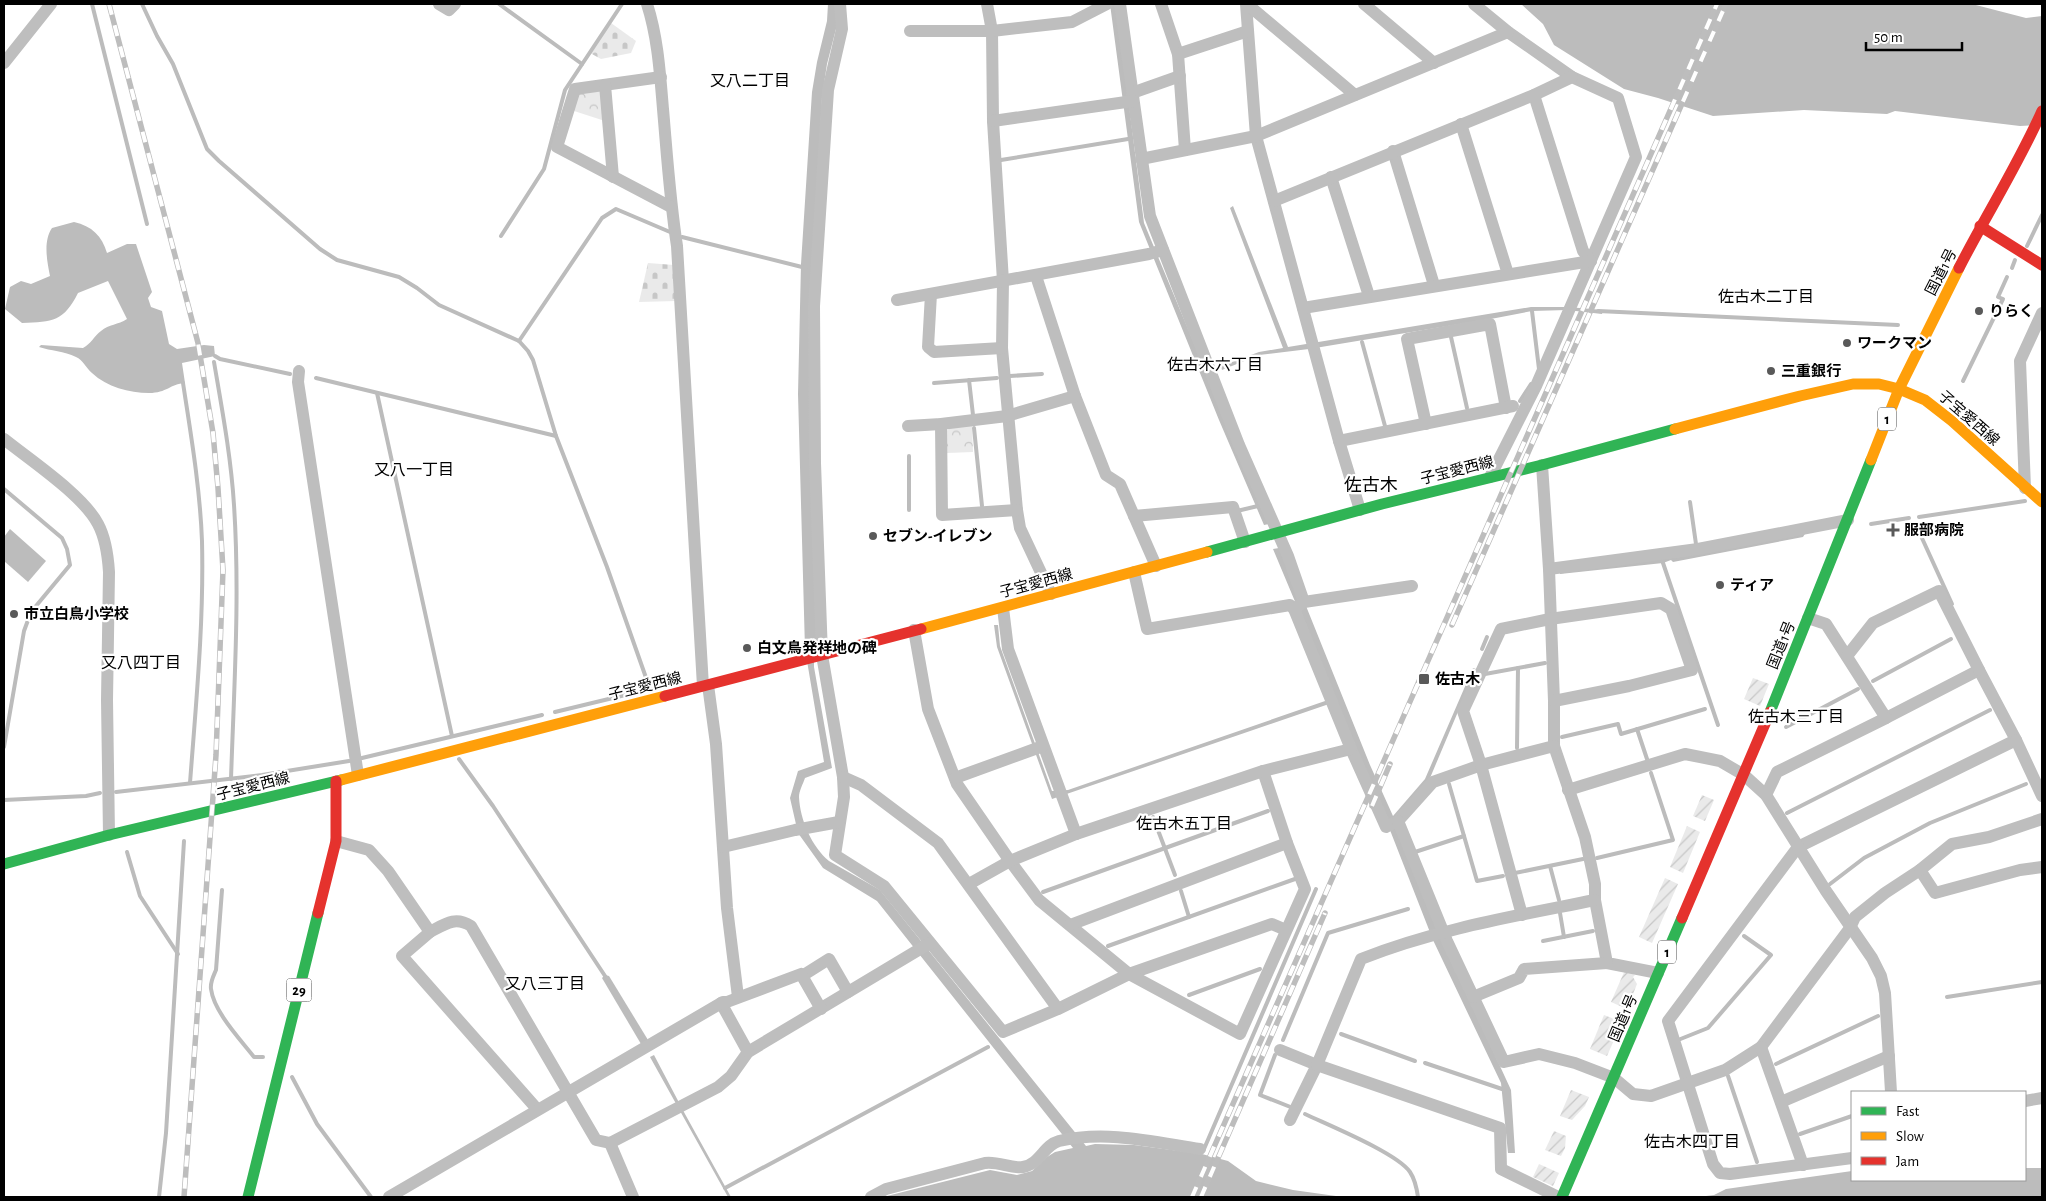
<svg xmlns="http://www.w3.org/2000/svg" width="2046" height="1201" font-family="'Alegreya Sans','Noto Sans JP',sans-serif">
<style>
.cemetery{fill:url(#cemetery-stones)}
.park{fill:url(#park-crowns)}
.garden{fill:url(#garden-furrows)}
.water{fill:#bcbcbc}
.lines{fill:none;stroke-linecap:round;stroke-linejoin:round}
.stream{stroke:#bcbcbc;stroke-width:4}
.street{stroke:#bebebe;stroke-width:12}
.fast{stroke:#30b455;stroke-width:11}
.slow{stroke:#ff9f0a;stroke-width:11}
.jam{stroke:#e5322d;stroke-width:11}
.rail-casing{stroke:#bdbdbd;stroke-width:5.5}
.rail{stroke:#fff;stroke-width:4;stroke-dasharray:11;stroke-linecap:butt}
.poi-dot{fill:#595959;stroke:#fff;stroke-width:2}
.labels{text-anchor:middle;stroke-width:4.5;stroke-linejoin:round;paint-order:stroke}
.shield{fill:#fff;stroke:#4c4c4c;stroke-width:1}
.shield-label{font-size:14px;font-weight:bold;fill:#000}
.street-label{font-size:15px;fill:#000;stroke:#fff}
.poi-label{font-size:15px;font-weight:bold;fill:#000;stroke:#fff;text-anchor:start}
.neighbourhood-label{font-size:16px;fill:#000;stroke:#fff}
.quarter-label{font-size:18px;fill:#000;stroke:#fff}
</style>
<defs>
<pattern id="cemetery-stones" width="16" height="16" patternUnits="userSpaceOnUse" patternTransform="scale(1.25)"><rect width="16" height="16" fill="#eaeaea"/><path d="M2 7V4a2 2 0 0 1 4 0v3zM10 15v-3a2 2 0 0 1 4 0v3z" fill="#c7c7c7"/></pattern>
<pattern id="park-crowns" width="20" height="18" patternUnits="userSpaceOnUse" patternTransform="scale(1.25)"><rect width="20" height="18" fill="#eaeaea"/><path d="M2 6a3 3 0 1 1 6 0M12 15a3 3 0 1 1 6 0" fill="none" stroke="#c7c7c7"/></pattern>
<pattern id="garden-furrows" width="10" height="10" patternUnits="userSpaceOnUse" patternTransform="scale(1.25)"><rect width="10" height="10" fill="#eaeaea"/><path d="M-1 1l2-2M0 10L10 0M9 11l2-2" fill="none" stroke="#c7c7c7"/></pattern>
</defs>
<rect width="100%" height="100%" fill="#fff"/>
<g class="cemetery">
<path d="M611 23 636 41 631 53 601 59 590 53Z"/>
<path d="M648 263 674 265 676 301 639 302Z"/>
</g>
<g class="park">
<path d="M602 87 605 121 571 110 577 91Z"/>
<path d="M972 425 973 452 947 453 946 431 952 427Z"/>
</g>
<g class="garden">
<path d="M1753 678 1769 684 1760 706 1744 699Z"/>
<path d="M1702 795 1714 800 1705 821 1693 816Z"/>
<path d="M1687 826 1700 832 1683 873 1670 867Z"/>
<path d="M1665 878 1678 884 1652 943 1639 937Z"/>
<path d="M1625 970 1635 975 1633 977 1637 984 1627 1009 1611 1002Z"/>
<path d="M1604 1015 1622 1022 1607 1056 1590 1049Z"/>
<path d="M1571 1090 1589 1097 1585 1106 1572 1120 1560 1116Z"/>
<path d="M1554 1131 1566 1136 1565 1148 1561 1156 1545 1150Z"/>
<path d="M1539 1164 1559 1173 1553 1186 1533 1177Z"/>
</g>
<g class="water">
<path d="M828 4H836V29L827 64 822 97 817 192V643L814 651V667L832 768 805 778C803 784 799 791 799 797 800 820 812 847 829 861L880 890 1086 1146 1095 1144 1134 1145 1202 1154 1228 1161 1256 1181 1293 1190 1343 1197H883L990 1170 1017 1175 1032 1171 1047 1157 1055 1152 1073 1148 877 901 823 868 798 833 790 798 798 771 824 762 805 649 798 394 801 264 812 92 817 62 827 21Z"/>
<path d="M1110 4H1116L1144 223 1269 524 1264 525 1219 420 1139 222Z"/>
<path d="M1521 4H1972L2026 18 2042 16V125L2020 126 1895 111 1887 114 1804 110 1713 116 1658 98 1624 89 1554 45 1543 24Z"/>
<path d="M1233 206 1288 347 1531 307H1568L1603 310 1602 314 1567 310 1532 311 1496 318 1309 349 1259 355 1222 370 1221 366 1259 352 1283 348 1230 208Z"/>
<path d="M74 222C92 226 102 236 107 253L127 244H136L152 292 148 298 151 307 162 311 169 344 177 349 204 345 214 346 215 356 182 363 185 383C170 384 167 393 149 393 129 393 107 387 92 373 86 368 83 360 76 357 64 351 51 351 39 347L41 345 83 348C91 344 94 336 101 331 109 324 118 325 127 319L108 281 78 293C64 321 53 322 22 323L5 309 10 287 21 281 31 284 50 276C47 261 43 241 52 228Z"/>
<path d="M10 529 46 561 28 582 4 561V537Z"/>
<path d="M1806 532 1803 537 1673 562 1671 560 1663 563 1560 574V572Z"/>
<path d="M1279 548 1306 606 1370 765 1393 816 1425 779 1473 668 1476 669 1430 778 1394 820 1441 938 1511 1090 1515 1153H1508L1501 1083 1433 940 1379 802 1273 549Z"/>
<path d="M994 625H998L1000 646 1052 791 1068 790 1328 700 1329 704 1052 799 997 647Z"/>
<path d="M605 975 609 976 648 1040 641 1044 602 978Z"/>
<path d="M654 1055 685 1114 731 1197H728L650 1057Z"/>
<path d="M1852 1171V1180L2042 1178V1197H1698L1714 1195 1726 1189Z"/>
</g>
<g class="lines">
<g class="stream">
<path d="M92 4 147 224"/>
<path d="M142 4 157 36 173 64 207 149 219 161 320 249 337 260 399 277 417 288 439 305 519 341 528 351 533 360 556 436 607 567 650 689 555 712"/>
<path d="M499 4 582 64"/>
<path d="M1001 160 1128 139"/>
<path d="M501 236 544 169 565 90 622 4"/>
<path d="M682 237 806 268"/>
<path d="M2027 246 2042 215"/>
<path d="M2012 268 2015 260"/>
<path d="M1532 311 1539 369"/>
<path d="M1598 311 1898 325"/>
<path d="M1451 337 1467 408"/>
<path d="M519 341 602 218 616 209 670 232"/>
<path d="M1362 342 1385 426"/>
<path d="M215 356 220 359 290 374"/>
<path d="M214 362C222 409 231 457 234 505 240 596 234 688 231 779"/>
<path d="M1010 376 1042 374"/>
<path d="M316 378 556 436"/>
<path d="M969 380 973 415"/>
<path d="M1963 381 2003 299 1998 297 2007 277"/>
<path d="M183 383C191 435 200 488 202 541 204 622 196 703 190 783"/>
<path d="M934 383 997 378"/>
<path d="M377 393 452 736"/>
<path d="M1520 401 1531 384"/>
<path d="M974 428 982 506"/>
<path d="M4 489 62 538 67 549 70 565 31 612 24 631 4 747"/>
<path d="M1690 502 1696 544"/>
<path d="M909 510V456"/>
<path d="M1237 511 1258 506"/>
<path d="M1919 517 2025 501"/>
<path d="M1871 524 1909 518"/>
<path d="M1916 525 1952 604"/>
<path d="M1662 560 1718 725"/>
<path d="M1482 649 1487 637"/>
<path d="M1485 674 1545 663"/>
<path d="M1873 681 1951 639"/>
<path d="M1786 727 1858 689"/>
<path d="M1637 729 1647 759"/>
<path d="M1562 737 1618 724 1621 734 1705 709"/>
<path d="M1517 748 1518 668"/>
<path d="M362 758 542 715"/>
<path d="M459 759 493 806 607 979"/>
<path d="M1449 784 1477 881 1503 876"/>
<path d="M116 792 262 775 349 761"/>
<path d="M4 800 86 796 100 793"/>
<path d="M1787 813 1990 710"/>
<path d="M1153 817 1175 875"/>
<path d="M127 852 140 896 178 954"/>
<path d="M1415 852 1464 836"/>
<path d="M1597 858 1673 840 1651 773"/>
<path d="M1550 866 1559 900"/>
<path d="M1515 873 1583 859"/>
<path d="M1830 884 1864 858 1930 823 2026 784"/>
<path d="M222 890 216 970C213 977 210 982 211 989 214 1012 240 1039 254 1057H263"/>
<path d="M1181 891 1189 917"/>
<path d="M1043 892 1268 811"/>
<path d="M1560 913 1564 937"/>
<path d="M1543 941 1593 931"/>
<path d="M1108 946 1295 879"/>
<path d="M1189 995 1260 969"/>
<path d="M1947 997 2042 982"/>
<path d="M1341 1034 1415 1061"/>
<path d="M1283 1040 1328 933 1408 909"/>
<path d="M1678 1040 1708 1028 1771 955 1744 936"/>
<path d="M1275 1055 1260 1095 1293 1108"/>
<path d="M1425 1063 1502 1089"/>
<path d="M1776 1064 1878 1016"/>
<path d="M1728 1076 1757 1162"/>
<path d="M292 1077 317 1124 371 1197"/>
<path d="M1305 1114C1328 1125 1397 1153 1410 1172 1414 1178 1417 1190 1418 1197"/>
<path d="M1800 1134 1852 1116"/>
<path d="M1204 1149 1316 889"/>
<path d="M725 1188 988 1047"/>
<path d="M159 1197 166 1133 184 841"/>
</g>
<g class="street">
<path d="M439 4 449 10 455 4"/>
<path d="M647 4C658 38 660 74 663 109 667 155 670 201 677 246L703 686"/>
<path d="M840 4 842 29 828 90 814 306 815 463 822 655 843 777 844 797 835 855 884 886 1003 1032 1058 1009 1129 974 1272 924 1286 930"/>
<path d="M987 4 992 31 993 121 1003 281 1002 348 1017 510 1020 528 1051 594"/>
<path d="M1120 4 1150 216 1239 445 1288 556 1304 602"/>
<path d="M1161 4 1178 54 1185 150"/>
<path d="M1246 4 1256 136 1339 441 1360 510"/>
<path d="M1247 4 1355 95"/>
<path d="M1364 4 1434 63"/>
<path d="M1474 4 1508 32 1572 77 1618 98 1636 157 1536 386 1490 477"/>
<path d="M910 31H992L1072 22 1107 4"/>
<path d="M1178 54 1248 31"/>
<path d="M4 63 51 4"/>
<path d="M661 77 575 89 557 147 671 207"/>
<path d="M605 85 613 177"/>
<path d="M1132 93 1180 76"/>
<path d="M1534 95 1583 251 1591 261"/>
<path d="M993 121 1133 101"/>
<path d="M1461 124 1508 274"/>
<path d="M1393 151 1434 285"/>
<path d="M1141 159 1256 136 1508 32"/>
<path d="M1331 177 1369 296"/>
<path d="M1274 201 1534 95 1572 77"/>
<path d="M1036 276 1075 396 1106 475 1120 484 1156 566"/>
<path d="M931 294 928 347 934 352 1002 348"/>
<path d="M897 300 1149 254 1163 250"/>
<path d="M1303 308 1591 261"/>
<path d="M299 371 298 382 358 775"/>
<path d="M941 424 942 515 1017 510"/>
<path d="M1426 424 1407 339 1490 324 1506 408"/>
<path d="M908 426 941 424 1007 416 1075 396"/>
<path d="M4 439C30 460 83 495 98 524 106 539 108 556 109 572L107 700 109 835"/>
<path d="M1339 441 1513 406"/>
<path d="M1542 465 1549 569 1554 701V746L1585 837 1595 884V900L1607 963 1658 973"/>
<path d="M2025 488 2020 361 2042 313"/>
<path d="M1134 516 1233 507 1245 542"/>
<path d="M1549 569 1698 549 1848 520"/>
<path d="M1134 572 1147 629 1290 605 1294 609"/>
<path d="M1003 608 1008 649 1076 834"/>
<path d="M1808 618 1826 624 1886 718 1979 670 2016 740 1798 847 1668 1021 1713 1164 1720 1173 1730 1174 1852 1158"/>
<path d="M914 630 928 709 957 784 1010 861 1039 900 1129 974 1240 1034 1305 889 1287 843 1263 771"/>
<path d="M1847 656 1873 623 1939 591 1979 670"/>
<path d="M708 685 716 744 727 908 738 997"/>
<path d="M2016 740 2042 796"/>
<path d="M1351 749 1386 827 1398 821 1433 782 1481 765 1554 746"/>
<path d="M843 777 861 785 938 843 1058 1009"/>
<path d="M955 778 1043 746"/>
<path d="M1568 790 1685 754 1720 761 1744 775 1766 795 1826 891 1872 958 1881 976 1885 993 1891 1092"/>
<path d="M1766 795 1777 772 1886 718"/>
<path d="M1398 821 1447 941 1504 1062 1539 1054 1575 1063 1614 1078 1633 1094 1651 1096 1725 1070 1761 1047 1850 928 1855 917 1885 893 1920 870 1935 893 2020 870 2042 867"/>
<path d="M336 841 369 850 388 871 430 932C445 924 455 916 471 926L596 1140 610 1143 718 1087 731 1076 748 1052 930 943"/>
<path d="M723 847 795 830 839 822"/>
<path d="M1920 870 1952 844 1989 837 2042 819"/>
<path d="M969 884 1010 861 1076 834 1263 771 1351 749 1294 609 1304 602 1412 586"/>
<path d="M1522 915 1481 765 1463 711 1501 629 1550 619 1661 603 1671 609 1692 670 1629 686 1554 701"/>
<path d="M1070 925 1287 843"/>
<path d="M430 932 402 956 537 1109"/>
<path d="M802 976 829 959 848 992"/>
<path d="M1473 997 1519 978 1524 969 1607 963"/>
<path d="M721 1003 748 1052"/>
<path d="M1761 1047 1803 1165"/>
<path d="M1280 1050 1317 1065 1290 1120"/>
<path d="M2025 1101 2042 1098"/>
<path d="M1781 1102 1889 1056"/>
<path d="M610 1143 633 1197"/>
<path d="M2025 1174H2042"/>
<path d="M389 1197 723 1002H727L801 974 821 1009"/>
<path d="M871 1197 886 1189 985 1163C998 1161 1012 1169 1023 1167 1040 1164 1044 1145 1059 1141 1106 1130 1154 1142 1200 1149"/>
<path d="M1558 1197 1501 1169 1500 1128 1317 1065 1361 959C1436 929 1516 916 1595 900"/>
</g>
<g class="fast">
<path d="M1207 552 1382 504 1542 465 1675 429"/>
<path d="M1770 712 1871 460"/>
<path d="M4 864 109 835 341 780"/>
<path d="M248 1197 318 913"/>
<path d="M1562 1197 1682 918"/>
</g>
<g class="slow">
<path d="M1675 429 1800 396 1853 384H1879L1899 389 1925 400 1952 421 2042 502"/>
<path d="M1871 460 1899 389 1959 268"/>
<path d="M921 629 1207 552"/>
<path d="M341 780 665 696"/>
</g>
<g class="jam">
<path d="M1980 226 2042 265"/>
<path d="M1959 268C1986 215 2018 165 2042 111"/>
<path d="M665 696 921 629"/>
<path d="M318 913 336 841V781"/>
<path d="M1682 918 1770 712"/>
</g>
<defs>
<g id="rail">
<path d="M109 4 198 343 213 433 218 488 223 570 216 755 184 1197"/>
<path d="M1452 625 1726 4"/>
<path d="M1372 806 1390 764"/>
<path d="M1192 1197 1717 4"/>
<path d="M1201 1197 1325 913"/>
</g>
</defs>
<use href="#rail" class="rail-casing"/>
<use href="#rail" class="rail"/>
</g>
<g class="poi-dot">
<circle cx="1979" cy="311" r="5"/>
<circle cx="1847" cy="343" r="5"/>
<circle cx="1771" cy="371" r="5"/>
<path d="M1890.5 522.5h5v5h5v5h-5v5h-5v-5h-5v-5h5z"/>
<circle cx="873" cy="536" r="5"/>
<circle cx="1720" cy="585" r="5"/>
<circle cx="14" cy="614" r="5"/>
<circle cx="747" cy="648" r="5"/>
<rect x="1418" y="673" width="12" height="12" rx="2.5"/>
</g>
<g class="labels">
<g class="shield">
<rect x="1878" y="407.5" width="18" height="23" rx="4"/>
<rect x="1658" y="940.5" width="18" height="23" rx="4"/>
<rect x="286.5" y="978.5" width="25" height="23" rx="4"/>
</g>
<g class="shield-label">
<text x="1887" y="424">1</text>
<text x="1667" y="957">1</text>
<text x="299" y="995">29</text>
</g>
<g class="street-label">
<text transform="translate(1941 272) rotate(-63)" y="5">国道1号</text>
<text transform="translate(1969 418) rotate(41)" y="5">子宝愛西線</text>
<text transform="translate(1457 470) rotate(-14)" y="5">子宝愛西線</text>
<text transform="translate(1036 583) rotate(-15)" y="5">子宝愛西線</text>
<text transform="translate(1781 645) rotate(-68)" y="5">国道1号</text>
<text transform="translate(645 686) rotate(-14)" y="5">子宝愛西線</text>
<text transform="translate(253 786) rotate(-14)" y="5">子宝愛西線</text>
<text transform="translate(1623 1018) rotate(-67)" y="5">国道1号</text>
</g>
<g class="poi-label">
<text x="1989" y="316">りらく</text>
<text x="1857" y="348">ワークマン</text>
<text x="1781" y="376">三重銀行</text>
<text x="1904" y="535">服部病院</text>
<text x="883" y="541">セブン-イレブン</text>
<text x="1730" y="590">ティア</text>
<text x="24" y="619">市立白鳥小学校</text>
<text x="757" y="653">白文鳥発祥地の碑</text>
<text x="1435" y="684">佐古木</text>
</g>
<g class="neighbourhood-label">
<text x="750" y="86">又八二丁目</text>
<text x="1766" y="302">佐古木二丁目</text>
<text x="1215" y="370">佐古木六丁目</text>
<text x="414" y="475">又八一丁目</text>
<text x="141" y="668">又八四丁目</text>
<text x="1796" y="722">佐古木三丁目</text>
<text x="1184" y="829">佐古木五丁目</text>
<text x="545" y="989">又八三丁目</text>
<text x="1692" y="1147">佐古木四丁目</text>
</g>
<g class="quarter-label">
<text x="1371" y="491">佐古木</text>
</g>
</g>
<rect width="2046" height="1201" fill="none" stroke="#000000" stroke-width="10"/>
<rect x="1851" y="1091" width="175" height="90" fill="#ffffff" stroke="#999999"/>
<rect x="1861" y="1107" width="25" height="8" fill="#30b455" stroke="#999999"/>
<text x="1896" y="1116" font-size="15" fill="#000000">Fast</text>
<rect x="1861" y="1132" width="25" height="8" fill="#ff9f0a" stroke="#999999"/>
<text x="1896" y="1141" font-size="15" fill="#000000">Slow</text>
<rect x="1861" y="1157" width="25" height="8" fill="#e5322d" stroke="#999999"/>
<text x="1896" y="1166" font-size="15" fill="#000000">Jam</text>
<path d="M1866 42v8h96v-8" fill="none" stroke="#000000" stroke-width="2.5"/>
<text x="1874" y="42" font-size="15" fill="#000000" stroke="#ffffff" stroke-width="4" paint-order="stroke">50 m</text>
</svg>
